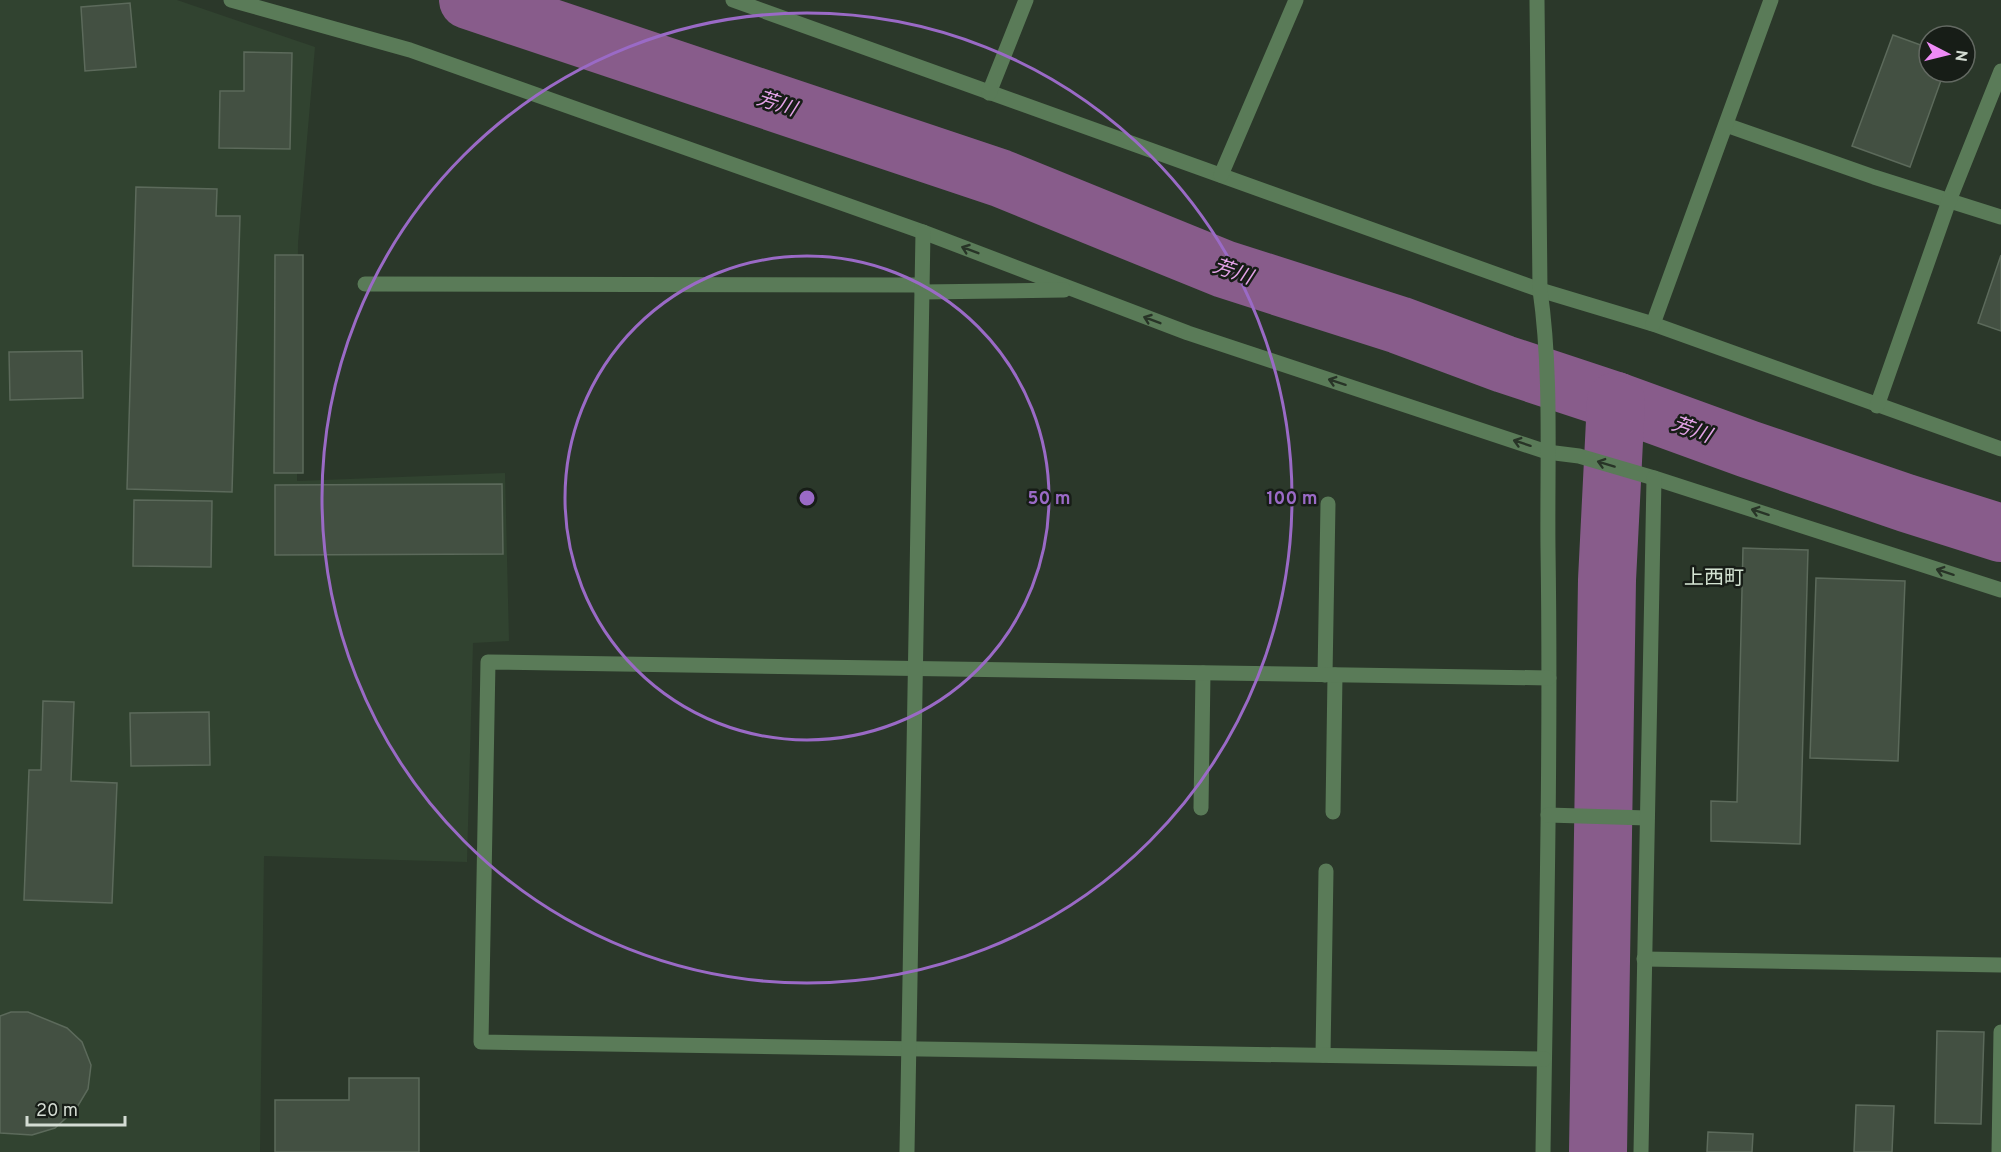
<svg xmlns="http://www.w3.org/2000/svg" width="2001" height="1152" font-family="Overpass,'Noto Sans JP',sans-serif">
<style>
.built{fill:#314330}
.lines{fill:none;stroke-linecap:round;stroke-linejoin:round}
.river{stroke:#885c8b;stroke-width:58}
.building{fill:#435042;stroke:#5c6a5b;stroke-width:1.5}
.minor{stroke:#5a7b58;stroke-width:15}
.oneway{stroke:#283427}
.ring{fill:none;stroke:#9a6ac6;stroke-width:3}
.labels{text-anchor:middle;stroke-width:5;stroke-linejoin:round;paint-order:stroke}
.water-label{font-size:20px;font-style:italic;fill:#e4a3e8;stroke:#171d17}
.neighbourhood-label{font-size:20px;fill:#d4e4d3;stroke:#171d17}
.centre{fill:#9a6ac6;stroke:#171d17;stroke-width:3}
.ring-label{font-size:18px;text-anchor:middle;font-weight:bold;fill:#9a6ac6;stroke:#171d17;stroke-width:5;stroke-linejoin:round;paint-order:stroke}
</style>
<rect width="100%" height="100%" fill="#2b382a"/>
<path class="built" d="M0 0H177L315 47 298 243 297 481 505 473 509 641 473 643 467 862 264 856 260 1152H0Z"/>
<g class="lines">
<g class="river">
<path d="M468 0 1000 178 1224 269 1399 325 1504 364 1616 401 1748 449 1906 503 2001 533"/>
<path d="M1598 1152 1607 580 1616 401"/>
</g>
</g>
<g class="building">
<path d="M130 3 136 67 85 71 81 7Z"/>
<path d="M1893 35 1929 48V72H1944L1910 167 1852 146Z"/>
<path d="M244 52 292 53 290 149 219 148 220 91H244Z"/>
<path d="M136 187 217 189 216 216H240L232 492 127 489Z"/>
<path d="M275 255H303V473H274Z"/>
<path d="M2001 255V331L1978 323Z"/>
<path d="M82 351 83 398 10 400 9 352Z"/>
<path d="M502 484 503 554 275 555V485Z"/>
<path d="M134 500 212 501 211 567 133 566Z"/>
<path d="M1743 548 1808 550 1800 844 1711 841V801L1737 802Z"/>
<path d="M1816 578 1905 581 1898 761 1810 758Z"/>
<path d="M43 701 74 702 71 781 117 783 112 903 24 900 29 770H41Z"/>
<path d="M209 712 210 765 131 766 130 713Z"/>
<path d="M11 1012H28L67 1028 82 1042 91 1065 88 1089 76 1109 55 1128 32 1135 0 1133V1016Z"/>
<path d="M1937 1031 1984 1032 1981 1124 1935 1123Z"/>
<path d="M349 1078H419V1152H275V1100H349Z"/>
<path d="M1856 1105 1894 1106 1892 1152H1854Z"/>
<path d="M1708 1132 1753 1134 1752 1152H1707Z"/>
</g>
<g class="lines">
<g class="minor">
<path d="M231 0 410 50 923 232 1188 333 1547 452 1579 456 1654 478 2001 590"/>
<path d="M733 0 1540 290 1653 324 2001 449"/>
<path d="M1537 0 1540 290C1552 373 1547 464 1548 548 1551 750 1546 951 1543 1152"/>
<path d="M989 93 1026 0"/>
<path d="M1726 125 1874 177 2001 217"/>
<path d="M1221 175 1296 0"/>
<path d="M365 284 922 285"/>
<path d="M922 292 1064 290"/>
<path d="M1653 324 1771 0"/>
<path d="M1877 406 1949 201 2001 71"/>
<path d="M1325 675 1328 504"/>
<path d="M1201 808 1203 673"/>
<path d="M1333 812 1335 675"/>
<path d="M1548 815 1647 818"/>
<path d="M1644 959 2001 965"/>
<path d="M1323 1055 1326 871"/>
<path d="M1544 1059 481 1042 488 662 1549 678"/>
<path d="M907 1152 923 232"/>
<path d="M1641 1152 1654 478"/>
<path d="M1999 1152 2001 1032"/>
</g>
</g>
<defs><path id="oneway-shaft" d="M-6 0H5M1.5-3L5.5 0L1.5 3" fill="none" stroke-width="1.6" stroke-linecap="round" stroke-linejoin="round" transform="scale(1.5)"/></defs>
<g class="oneway">
<use href="#oneway-shaft" transform="translate(970 250) rotate(-159)"/>
<use href="#oneway-shaft" transform="translate(1152 320) rotate(-159)"/>
<use href="#oneway-shaft" transform="translate(1337 382) rotate(-162)"/>
<use href="#oneway-shaft" transform="translate(1522 443) rotate(-162)"/>
<use href="#oneway-shaft" transform="translate(1606 464) rotate(-163)"/>
<use href="#oneway-shaft" transform="translate(1760 512) rotate(-162)"/>
<use href="#oneway-shaft" transform="translate(1945 572) rotate(-162)"/>
</g>
<g class="ring">
<circle cx="807" cy="498" r="242"/>
<circle cx="807" cy="498" r="485"/>
</g>
<g class="labels">
<g class="water-label">
<text transform="translate(777 103) rotate(18)" y="7">芳川</text>
<text transform="translate(1233 271) rotate(19)" y="7">芳川</text>
<text transform="translate(1692 429) rotate(20)" y="7">芳川</text>
</g>
<g class="neighbourhood-label">
<text x="1714" y="584">上西町</text>
</g>
</g>
<circle cx="807" cy="498" r="9" class="centre"/>
<g class="ring-label">
<text x="1049" y="504">50 m</text>
<text x="1292" y="504">100 m</text>
</g>
<g transform="translate(1947 54) rotate(97)"><circle r="28" fill="#171d17" stroke="#636962" stroke-width="1.5"/>
<path d="M0-4.5L10 22L0 15L-10 22Z" fill="#ef8bf7"/>
<text y="-9" font-size="16" font-weight="bold" text-anchor="middle" fill="#d4dcd3">N</text>
</g>
<path d="M27 1116v9h98v-9" fill="none" stroke="#d4dcd3" stroke-width="3"/>
<text x="36" y="1116" font-size="18" fill="#d4dcd3" stroke="#171d17" stroke-width="4.5" paint-order="stroke">20 m</text>
</svg>
